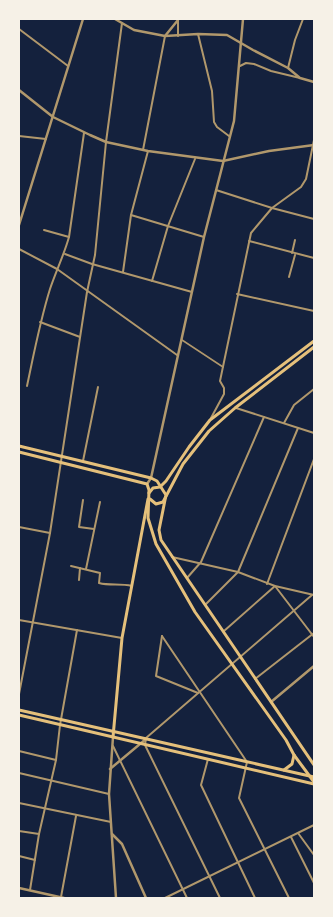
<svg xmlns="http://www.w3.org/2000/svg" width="333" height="917" font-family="'Space Grotesk',sans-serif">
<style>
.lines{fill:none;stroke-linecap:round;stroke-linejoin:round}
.pedestrian{stroke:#b1986c;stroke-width:1.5}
.minor{stroke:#b1986c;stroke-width:2}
.tertiary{stroke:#b1986c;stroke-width:2.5}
.secondary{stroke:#e5c07b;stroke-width:3}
.primary{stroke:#e5c07b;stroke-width:3}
</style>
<rect width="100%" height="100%" fill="#14213d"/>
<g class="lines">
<path class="pedestrian" d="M182 340 223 367"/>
<g class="minor">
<path d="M19 29 68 66"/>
<path d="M198 34 212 91 214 122 217 127 229 136"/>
<path d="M178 36V20"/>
<path d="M240 66 246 63 254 64 271 71 300 78"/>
<path d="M288 68 295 40 303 19"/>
<path d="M19 136 46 139"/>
<path d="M143 150 165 36"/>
<path d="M216 190 272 208 314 219"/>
<path d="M131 215 204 237"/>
<path d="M44 230 69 237"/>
<path d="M249 241 314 258"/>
<path d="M19 249 57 269 177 355"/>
<path d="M292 253 295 240"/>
<path d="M65 254 92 264 192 292"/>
<path d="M123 272 131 215 148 151"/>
<path d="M289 277 295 255"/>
<path d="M152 281 168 226 195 159"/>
<path d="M237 294 314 311"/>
<path d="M40 322 80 337"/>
<path d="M27 386C34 353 40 321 50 289 56 271 64 255 69 237L84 133"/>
<path d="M236 408 314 433"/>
<path d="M211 418 224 394V388L220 381 251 233 272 208 301 187 306 179 314 140"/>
<path d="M284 423 294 405 314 389"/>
<path d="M83 461 98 387"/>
<path d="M83 500 79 527 94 529"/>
<path d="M19 527 50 533"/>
<path d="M172 557 238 572 275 586 314 595"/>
<path d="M71 566 100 573 99 583C110 586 120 583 132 586"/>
<path d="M86 569 100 502"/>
<path d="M187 578 201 562 264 417"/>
<path d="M79 580 80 568"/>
<path d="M267 584 314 459"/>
<path d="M206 604 238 572 298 428"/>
<path d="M19 620 122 638"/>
<path d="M224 631 275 586 314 637"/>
<path d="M162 636 247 762 239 798 289 898"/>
<path d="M162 636 156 676 198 693"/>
<path d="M255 679 314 633"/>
<path d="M19 694 50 533 87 292 95 255 106 142 122 23"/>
<path d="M113 746 187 898"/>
<path d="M19 751 56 760"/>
<path d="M208 759 201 785 255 898"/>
<path d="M19 773 109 794"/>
<path d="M19 803 111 822"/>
<path d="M19 831 39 834"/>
<path d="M298 833 314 855"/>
<path d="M291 837 314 883"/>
<path d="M19 856 35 860"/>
<path d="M30 890 39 834 56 760 60 725 77 630"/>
<path d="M61 897 76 816"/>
<path d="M165 898 314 825"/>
<path d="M220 898 145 745 146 738 312 595"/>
</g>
<g class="tertiary">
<path d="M115 19 134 30 165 36 198 34 227 35 253 50 288 68 300 78 314 82"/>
<path d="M165 36 178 20"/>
<path d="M19 90 53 117 90 135 106 142 148 151 223 161 269 151 314 145"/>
<path d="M19 225 83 19"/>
<path d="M147 484 151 478 204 237 234 121 243 19"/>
<path d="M271 702 314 666"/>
<path d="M113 737 109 794 116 898"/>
<path d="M110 769 146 739"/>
<path d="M112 834 122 844 146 898"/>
<path d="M19 888 64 898"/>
</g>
<g class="secondary">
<path d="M149 493 153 488 160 487 166 481 189 447 210 420 314 341"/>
<path d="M150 499 156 504 163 502 183 464 209 431 235 408 314 347"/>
<path d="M19 710 314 777"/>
<path d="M19 715 314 784"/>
<path d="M113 737 122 638 148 499"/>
</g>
<g class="primary">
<path d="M19 446 151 478 157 481 166 495 159 530 161 540 314 765"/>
<path d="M19 452 147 484 149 490 148 518 156 544 195 612 286 740 294 755 314 782"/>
<path d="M284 770 292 764 294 755"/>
</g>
</g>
<rect width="333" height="917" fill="none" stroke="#f6f1e7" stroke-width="40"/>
</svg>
